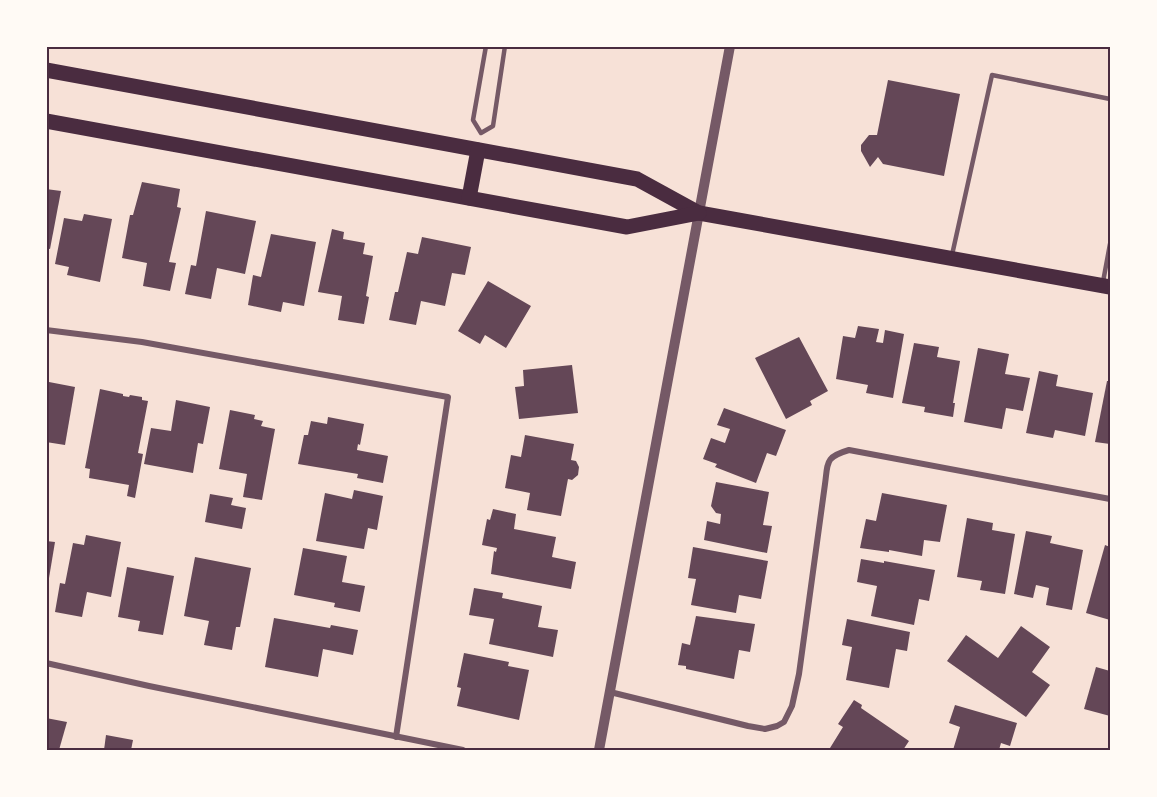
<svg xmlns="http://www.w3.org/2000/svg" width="1157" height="797" font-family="Merriweather,serif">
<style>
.building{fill:#644757}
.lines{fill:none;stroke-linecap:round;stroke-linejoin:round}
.service{stroke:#755966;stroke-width:4.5}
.minor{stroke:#755966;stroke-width:6}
.tertiary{stroke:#755966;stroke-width:10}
.primary{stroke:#4a2c40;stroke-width:15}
.neatline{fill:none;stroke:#4a2c40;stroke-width:2}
</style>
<rect width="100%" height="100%" fill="#f7e1d7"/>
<g class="building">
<path d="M888 80 960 94 944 176 883 164 878 157 870 167 861 151V145L869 135H877Z"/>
<path d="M142 182 180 189 177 207 181 208 169 262 176 263 170 291 143 286 147 263 122 258 130 215H133Z"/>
<path d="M46 189 61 191 50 249 46 248Z"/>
<path d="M206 211 256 221 245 274 217 268 211 299 185 294 191 265 196 266Z"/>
<path d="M84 214 112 219 100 282 67 275 69 267 55 264 64 218 82 221Z"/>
<path d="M332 229 344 232 343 239 365 243 363 254 373 256 366 296 369 297 364 324 338 320 342 296 318 292Z"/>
<path d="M271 234 316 242 304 306 283 302 281 312 248 305 253 275 261 277Z"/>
<path d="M422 237 471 247 465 275 452 273 445 306 421 301 416 325 389 320 395 292H398L407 252 418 254Z"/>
<path d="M488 281 531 306 506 348 485 335 480 344 458 331Z"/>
<path d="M858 326 879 329 876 342 883 343 885 330 904 334 893 398 866 393 868 385 836 379 843 336 855 338Z"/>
<path d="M799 337 828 391 810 401 812 405 786 419 755 358Z"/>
<path d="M914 343 939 347 937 357 960 361 953 403H955L953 417 924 412 925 407 902 403Z"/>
<path d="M978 348 1009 354 1005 374 1030 378 1023 411 1006 408 1002 429 964 422Z"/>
<path d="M572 365 578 413 519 419 515 387 524 386 523 370Z"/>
<path d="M1039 371 1058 375 1056 386 1093 393 1085 436 1055 430 1053 438 1026 433Z"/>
<path d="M1107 381H1110V444L1095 442Z"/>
<path d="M49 382 75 387 65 445 46 442V393Z"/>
<path d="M100 389 123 394V396L129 397 130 395 142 397V400L148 401 138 453 143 454 135 498 127 496 129 485 89 478 90 469 85 468Z"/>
<path d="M176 400 210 407 203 444 198 443 193 473 144 464 151 428 171 431Z"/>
<path d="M724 408 786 430 776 456 767 453 756 483 715 467 717 464 703 459 711 438 725 443 730 429 717 425Z"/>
<path d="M230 410 255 415 254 419 263 421 261 426 275 429 262 500 243 497 247 474 219 469Z"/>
<path d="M328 417 364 424 360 445 358 444 357 450 388 456 383 483 357 478 358 474 298 464 304 435H308L311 421 327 424Z"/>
<path d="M525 435 574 444 571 460 576 461 579 467 578 475 572 480 568 479 561 516 527 510 530 493 505 488 511 455 521 457Z"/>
<path d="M716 482 769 492 763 525 772 526 767 553 704 540 707 521 720 524 721 514 716 513 711 506Z"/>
<path d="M354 490 383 496 377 530 368 528 364 549 316 541 325 493 352 499Z"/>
<path d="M882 493 947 505 940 542 924 540 922 556 889 550V552L860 548 866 519 876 521Z"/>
<path d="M210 494 233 498 231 505 246 508 242 529 205 522Z"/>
<path d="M493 509 516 514 514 529 556 537 552 557 576 562 571 589 491 574 494 551 496 552 497 548 482 545 487 519 490 520Z"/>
<path d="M967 518 993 523 992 530 1015 534 1005 594 980 590 982 581 957 577Z"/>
<path d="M1026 531 1052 536 1050 543 1083 550 1072 610 1046 605 1049 588 1036 585 1033 598 1014 594Z"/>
<path d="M86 535 121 542 111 597 87 592 82 617 55 612 60 583 65 584 73 543 84 545Z"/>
<path d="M46 541 55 542 49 578H46Z"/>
<path d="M1105 545 1110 547V620L1086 613Z"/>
<path d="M693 547 768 561 761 599 739 595 736 613 691 605 696 579 688 578Z"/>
<path d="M303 548 347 556 342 582 365 586 360 612 334 607 335 603 294 595Z"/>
<path d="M195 557 251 568 240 627H236L232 650 204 645 209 621 184 616Z"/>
<path d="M861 559 884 563V561L935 570 929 601 919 599 914 625 871 616 877 586 857 582Z"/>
<path d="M127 567 174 576 163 635 138 631 140 621 118 617Z"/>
<path d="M474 588 503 593 502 598 542 606 538 627 558 630 553 657 489 644 494 619 469 615Z"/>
<path d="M696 616 755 624 750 652 739 650 734 679 686 669V666L678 665 682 643 690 645Z"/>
<path d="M274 618 330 628 331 625 358 630 353 655 323 649 318 677 265 667Z"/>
<path d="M847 619 910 632 907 651 896 649 889 688 846 680 852 647 842 645Z"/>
<path d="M1021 626 1050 647 1032 672 1050 685 1026 717 947 661 966 635 998 658Z"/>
<path d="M464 653 509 662 508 666 529 670 519 720 457 706 461 688 457 687Z"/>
<path d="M1096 667 1110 671V716L1084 709Z"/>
<path d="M854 700 862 705 861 708 909 741 903 750H834L830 748 843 727 838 724Z"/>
<path d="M955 705 1017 723 1010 746 1001 743 999 750H953L960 727 949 723Z"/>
<path d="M46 718 67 722 59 750H46Z"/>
<path d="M106 735 133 740 131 750H104Z"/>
</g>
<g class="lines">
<g class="service">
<path d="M486 46 473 120 481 133 493 126 505 46"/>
<path d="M952 255 992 75 1110 99"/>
<path d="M1103 282 1110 244"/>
</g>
<g class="minor">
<path d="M46 330 142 342 448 397 396 737"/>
<path d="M46 663 149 686 463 750"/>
<path d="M610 692 748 726 765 729 777 726 784 722 792 706 799 674 825 484C828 462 825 457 849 450L1110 499"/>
</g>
<path class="tertiary" d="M599 750 730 46"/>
<g class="primary">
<path d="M46 70 637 179 699 213 1110 287"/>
<path d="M46 121 627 227 699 213"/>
<path d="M469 198 478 150"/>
</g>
</g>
<rect width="1157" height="797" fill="none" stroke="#fffaf5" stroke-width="96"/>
<rect x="48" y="48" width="1061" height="701" class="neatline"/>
</svg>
